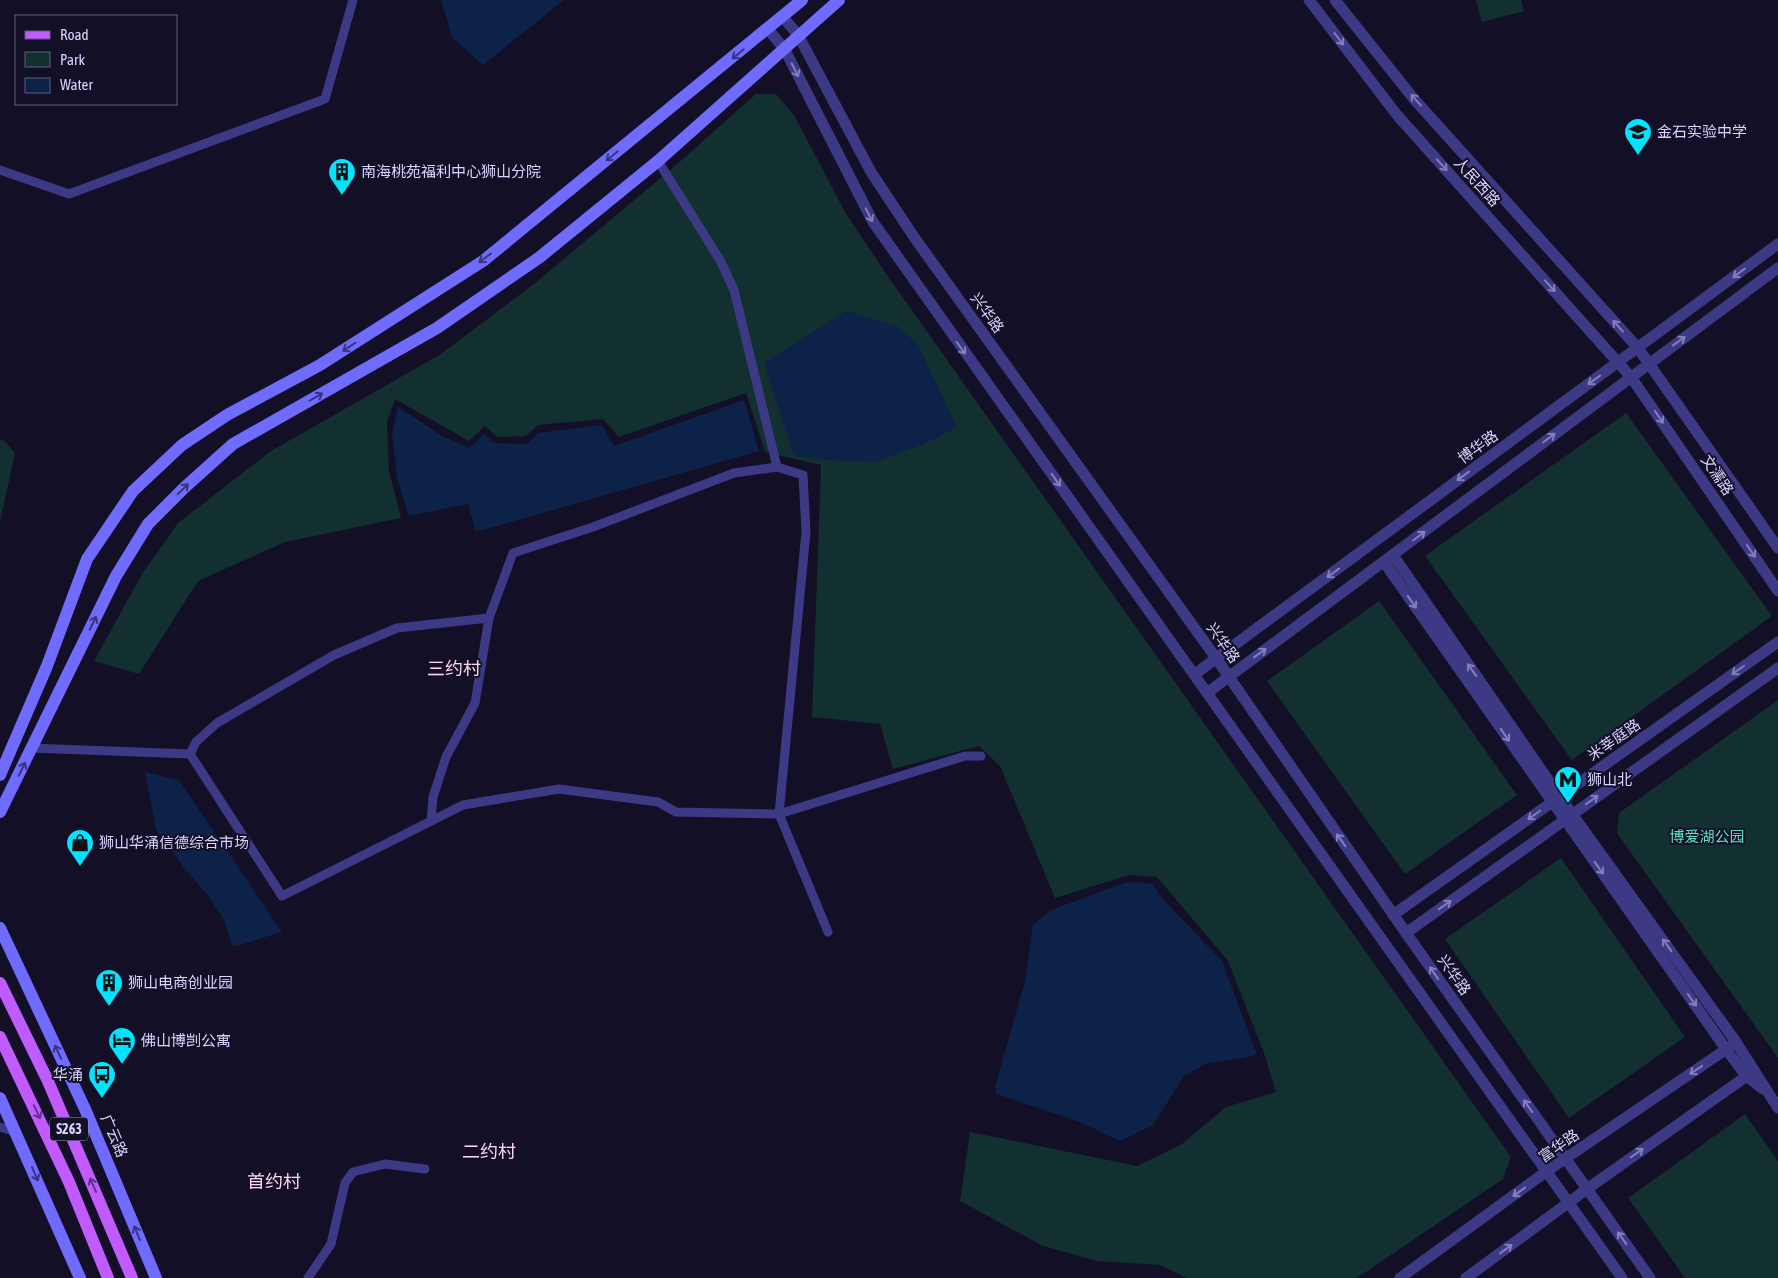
<svg xmlns="http://www.w3.org/2000/svg" width="1778" height="1278" font-family="'Asap Condensed','Noto Sans SC',sans-serif">
<style>
.green{fill:#12302f}
.water{fill:#0c2248}
.lines{fill:none;stroke-linecap:round;stroke-linejoin:round}
.minor{stroke:#3d3a85;stroke-width:9}
.tertiary{stroke:#3d3a85;stroke-width:11}
.secondary{stroke:#6f6bff;stroke-width:12}
.primary{stroke:#c25bff;stroke-width:12}
.oneway{stroke:#837fbc}
.oneway2{stroke:#38347d}
.oneway3{stroke:#623188}
.labels{text-anchor:middle;stroke-width:4;stroke-linejoin:round;paint-order:stroke}
.shield{fill:#130f26;stroke:#9e99be;stroke-width:1}
.shield-label{font-size:14px;font-weight:bold;fill:#d9d4ff}
.poi-label{font-size:15px;fill:#d9d4ff;stroke:#130f26;text-anchor:start}
.street-label{font-size:15px;fill:#d9d4ff;stroke:#130f26}
.park-label{font-size:15px;fill:#5fe0c0;stroke:#130f26}
.quarter-label{font-size:18px;fill:#ffd6f0;stroke:#130f26}
</style>
<rect width="100%" height="100%" fill="#130f26"/>
<g class="green">
<path d="M1476 0H1521L1524 11 1482 22Z"/>
<path d="M756 94H776L794 115 845 212 889 278 1511 1157 1503 1179 1357 1278H1187L1160 1265 1097 1261 1043 1246 960 1201 970 1132 1137 1166 1182 1144 1226 1107 1276 1092 1264 1053 1228 961 1157 877 1129 875 1055 898 1000 766 979 746 893 769 880 724 812 717 821 465 765 452 746 393 619 437 603 419 538 425 526 436 497 437 485 426 469 441 395 399 387 422 389 471 401 518 285 542 198 581 139 674 94 661 142 574 178 523 271 451 441 354 535 283 675 166Z"/>
<path d="M1626 413 1772 616 1572 760 1425 556Z"/>
<path d="M0 440 5 441 15 453 0 522Z"/>
<path d="M1379 601 1517 795 1405 874 1267 681Z"/>
<path d="M1778 700V1058L1617 833 1619 813Z"/>
<path d="M1561 858 1685 1037 1569 1118 1445 939Z"/>
<path d="M1745 1114 1778 1161V1278H1685L1628 1198Z"/>
</g>
<g class="water">
<path d="M441 0H564L483 65 452 37Z"/>
<path d="M846 311 899 327 918 345 957 427 926 443 876 462 825 460 794 455 764 363Z"/>
<path d="M744 400 759 451 476 532 468 504 409 516 397 478 392 434 398 407 444 437 469 448 484 434 494 443 527 444 538 433 602 425 614 446Z"/>
<path d="M145 772 179 780 282 932 233 947 224 920 207 894 186 870 156 830Z"/>
<path d="M1134 882 1153 884 1161 897 1222 961 1257 1055 1205 1064 1184 1076 1153 1125 1120 1141 1080 1122 996 1094 995 1087 1025 981 1033 925 1051 910 1124 883Z"/>
</g>
<g class="lines">
<g class="minor">
<path d="M658 161 720 260 734 290 777 467"/>
<path d="M0 170 69 194 325 99 353 0"/>
<path d="M31 748 190 754"/>
<path d="M190 754 282 896 463 805 559 789 658 802 676 812 779 814 806 532 803 475 777 467 734 473 593 527 513 553 489 618 475 703 446 757 433 797 431 821"/>
<path d="M190 754 196 742 217 723 334 655 397 628 489 618"/>
<path d="M828 932 779 814 965 756H981"/>
<path d="M0 1127 16 1132"/>
<path d="M308 1278 331 1244 345 1183 353 1172 385 1164 425 1169"/>
</g>
<g class="tertiary">
<path d="M1309 0 1397 115 1631 377 1778 591"/>
<path d="M1335 0 1414 99 1638 348 1778 548"/>
<path d="M783 17 798 35 871 172 914 237 1216 658 1406 933 1650 1278"/>
<path d="M768 29 785 50 873 222 1622 1278"/>
<path d="M1393 555 1560 797 1736 1042 1778 1108"/>
<path d="M1384 562 1726 1049 1746 1076 1763 1089"/>
<path d="M1195 674 1778 244"/>
<path d="M1207 693 1778 268"/>
<path d="M1393 915 1778 642"/>
<path d="M1406 933 1778 668"/>
<path d="M1400 1278 1547 1171 1731 1046"/>
<path d="M1466 1278 1587 1189 1751 1073"/>
</g>
<g class="secondary">
<path d="M0 775 47 666 87 559 133 491 182 445 227 415 320 365 483 261 802 0"/>
<path d="M0 812 116 576 148 524 184 488 233 444 437 328 540 257 658 161 839 0"/>
<path d="M0 928 85 1109 156 1278"/>
<path d="M0 1098 80 1278"/>
</g>
<g class="primary">
<path d="M0 983 47 1079 132 1278"/>
<path d="M0 1037 69 1182 108 1278"/>
</g>
</g>
<defs><path id="oneway-shaft" d="M-6 0H5M1.5-3L5.5 0L1.5 3" fill="none" stroke-width="1.6" stroke-linecap="round" stroke-linejoin="round" transform="scale(1.25)"/></defs>
<g class="oneway">
<use href="#oneway-shaft" transform="translate(1339 39) rotate(53)"/>
<use href="#oneway-shaft" transform="translate(795 70) rotate(63)"/>
<use href="#oneway-shaft" transform="translate(1416 100) rotate(-131)"/>
<use href="#oneway-shaft" transform="translate(1442 165) rotate(48)"/>
<use href="#oneway-shaft" transform="translate(869 215) rotate(63)"/>
<use href="#oneway-shaft" transform="translate(1739 273) rotate(143)"/>
<use href="#oneway-shaft" transform="translate(1550 286) rotate(48)"/>
<use href="#oneway-shaft" transform="translate(1618 326) rotate(-132)"/>
<use href="#oneway-shaft" transform="translate(1679 341) rotate(-36)"/>
<use href="#oneway-shaft" transform="translate(961 348) rotate(54)"/>
<use href="#oneway-shaft" transform="translate(1594 380) rotate(144)"/>
<use href="#oneway-shaft" transform="translate(1659 417) rotate(56)"/>
<use href="#oneway-shaft" transform="translate(1549 438) rotate(-37)"/>
<use href="#oneway-shaft" transform="translate(1463 476) rotate(144)"/>
<use href="#oneway-shaft" transform="translate(1056 480) rotate(54)"/>
<use href="#oneway-shaft" transform="translate(1419 536) rotate(-37)"/>
<use href="#oneway-shaft" transform="translate(1751 551) rotate(56)"/>
<use href="#oneway-shaft" transform="translate(1333 573) rotate(144)"/>
<use href="#oneway-shaft" transform="translate(1412 602) rotate(55)"/>
<use href="#oneway-shaft" transform="translate(1260 653) rotate(-36)"/>
<use href="#oneway-shaft" transform="translate(1472 670) rotate(-125)"/>
<use href="#oneway-shaft" transform="translate(1738 670) rotate(145)"/>
<use href="#oneway-shaft" transform="translate(1505 735) rotate(55)"/>
<use href="#oneway-shaft" transform="translate(1592 800) rotate(-35)"/>
<use href="#oneway-shaft" transform="translate(1534 815) rotate(145)"/>
<use href="#oneway-shaft" transform="translate(1341 840) rotate(-125)"/>
<use href="#oneway-shaft" transform="translate(1599 868) rotate(55)"/>
<use href="#oneway-shaft" transform="translate(1445 905) rotate(-35)"/>
<use href="#oneway-shaft" transform="translate(1667 945) rotate(-126)"/>
<use href="#oneway-shaft" transform="translate(1434 973) rotate(-125)"/>
<use href="#oneway-shaft" transform="translate(1692 1000) rotate(55)"/>
<use href="#oneway-shaft" transform="translate(1696 1070) rotate(146)"/>
<use href="#oneway-shaft" transform="translate(1528 1106) rotate(-125)"/>
<use href="#oneway-shaft" transform="translate(1637 1153) rotate(-35)"/>
<use href="#oneway-shaft" transform="translate(1519 1192) rotate(144)"/>
<use href="#oneway-shaft" transform="translate(1622 1238) rotate(-125)"/>
<use href="#oneway-shaft" transform="translate(1506 1249) rotate(-36)"/>
</g>
<g class="oneway2">
<use href="#oneway-shaft" transform="translate(738 54) rotate(141)"/>
<use href="#oneway-shaft" transform="translate(612 156) rotate(141)"/>
<use href="#oneway-shaft" transform="translate(485 258) rotate(143)"/>
<use href="#oneway-shaft" transform="translate(349 347) rotate(147)"/>
<use href="#oneway-shaft" transform="translate(316 397) rotate(-30)"/>
<use href="#oneway-shaft" transform="translate(183 489) rotate(-44)"/>
<use href="#oneway-shaft" transform="translate(93 623) rotate(-64)"/>
<use href="#oneway-shaft" transform="translate(22 769) rotate(-64)"/>
<use href="#oneway-shaft" transform="translate(58 1052) rotate(-115)"/>
<use href="#oneway-shaft" transform="translate(35 1174) rotate(66)"/>
<use href="#oneway-shaft" transform="translate(137 1233) rotate(-112)"/>
</g>
<g class="oneway3">
<use href="#oneway-shaft" transform="translate(37 1112) rotate(65)"/>
<use href="#oneway-shaft" transform="translate(93 1185) rotate(-114)"/>
</g>
<defs>
<symbol id="school-pin" viewBox="-11 -11 22 30"><path d="M0 17L-7.5 6A9.5 9.5 0 1 1 7.5 6Z" fill="#00e5ff" stroke="#130f26"/><path d="M0-5L7-2L0 1L-7-2ZM-4 1L0 2.5L4 1V4Q0 6-4 4Z" fill="#111"/></symbol>
<symbol id="building-pin" viewBox="-11 -11 22 30"><path d="M0 17L-7.5 6A9.5 9.5 0 1 1 7.5 6Z" fill="#00e5ff" stroke="#130f26"/><path d="M-4-6H4V6H1V3H-1V6H-4ZM-2.5-4.3h1.7v1.8h-1.7ZM.8-4.3h1.7v1.8H.8ZM-2.5-1h1.7V.8h-1.7ZM.8-1h1.7V.8H.8Z" fill="#111"/></symbol>
<symbol id="metro-pin" viewBox="-11 -11 22 30"><path d="M0 17L-7.5 6A9.5 9.5 0 1 1 7.5 6Z" fill="#00e5ff" stroke="#130f26"/><path d="M-5.5 5V-5H-3L0 0L3-5H5.5V5H3V-.5L0 4L-3-.5V5Z" fill="#111"/></symbol>
<symbol id="shop-pin" viewBox="-11 -11 22 30"><path d="M0 17L-7.5 6A9.5 9.5 0 1 1 7.5 6Z" fill="#00e5ff" stroke="#130f26"/><path d="M-5-2.5h2.3a2.7 3.5 0 0 1 5.4 0H5L5.5 6h-11ZM-1.5-2.5h3a1.5 2.3 0 0 0-3 0Z" fill="#111"/></symbol>
<symbol id="hotel-pin" viewBox="-11 -11 22 30"><path d="M0 17L-7.5 6A9.5 9.5 0 1 1 7.5 6Z" fill="#00e5ff" stroke="#130f26"/><path d="M-6-4.5h1.5V1H6V5H4.5V3h-9V5H-6ZM-4 0a1.8 1.8 0 1 1 3.6 0ZM.5 0V-2.5h3Q6-2.5 6 0Z" fill="#111"/></symbol>
<symbol id="bus-pin" viewBox="-11 -11 22 30"><path d="M0 17L-7.5 6A9.5 9.5 0 1 1 7.5 6Z" fill="#00e5ff" stroke="#130f26"/><path d="M-5-6H5V4H4V6H2V4H-2V6H-4V4H-5ZM-3.5-4V0h7V-4ZM-3.5 1.2v1.5H-2V1.2ZM2 1.2v1.5H3.5V1.2Z" fill="#111"/></symbol>
</defs>
<g fill-rule="evenodd">
<use href="#school-pin" x="1622" y="116" width="32" height="43"/>
<use href="#building-pin" x="326" y="156" width="32" height="43"/>
<use href="#metro-pin" x="1552" y="764" width="32" height="43"/>
<use href="#shop-pin" x="64" y="827" width="32" height="43"/>
<use href="#building-pin" x="93" y="967" width="32" height="43"/>
<use href="#hotel-pin" x="106" y="1025" width="32" height="43"/>
<use href="#bus-pin" x="86" y="1059" width="32" height="43"/>
</g>
<g class="labels">
<rect class="shield" x="50" y="1117.5" width="38" height="23" rx="4"/>
<g class="shield-label">
<text x="69" y="1134">S263</text>
</g>
<g class="poi-label">
<text x="1657" y="137">金石实验中学</text>
<text x="361" y="177">南海桃苑福利中心狮山分院</text>
<text x="1587" y="785">狮山北</text>
<text x="99" y="848">狮山华涌信德综合市场</text>
<text x="128" y="988">狮山电商创业园</text>
<text x="141" y="1046">佛山博剀公寓</text>
<text x="83" y="1080" text-anchor="end">华涌</text>
</g>
<g class="street-label">
<text transform="translate(1477 182) rotate(48)" y="5">人民西路</text>
<text transform="translate(987 313) rotate(54)" y="5">兴华路</text>
<text transform="translate(1478 447) rotate(-36)" y="5">博华路</text>
<text transform="translate(1717 475) rotate(56)" y="5">文濡路</text>
<text transform="translate(1223 643) rotate(55)" y="5">兴华路</text>
<text transform="translate(1614 740) rotate(-35)" y="5">米莘庭路</text>
<text transform="translate(1454 975) rotate(55)" y="5">兴华路</text>
<text transform="translate(114 1136) rotate(67)" y="5">广云路</text>
<text transform="translate(1559 1146) rotate(-35)" y="5">富华路</text>
</g>
<g class="park-label">
<text x="1707" y="842">博爱湖公园</text>
</g>
<g class="quarter-label">
<text x="454" y="675">三约村</text>
<text x="489" y="1158">二约村</text>
<text x="274" y="1188">首约村</text>
</g>
</g>
<rect x="15" y="15" width="162" height="90" fill="#130f26" stroke="#625e7d"/>
<rect x="25" y="31" width="25" height="8" fill="#c25bff" stroke="#625e7d"/>
<text x="60" y="40" font-size="15" fill="#d9d4ff">Road</text>
<rect x="25" y="52" width="25" height="15" fill="#12302f" stroke="#625e7d"/>
<text x="60" y="65" font-size="15" fill="#d9d4ff">Park</text>
<rect x="25" y="78" width="25" height="15" fill="#0c2248" stroke="#625e7d"/>
<text x="60" y="90" font-size="15" fill="#d9d4ff">Water</text>
</svg>
